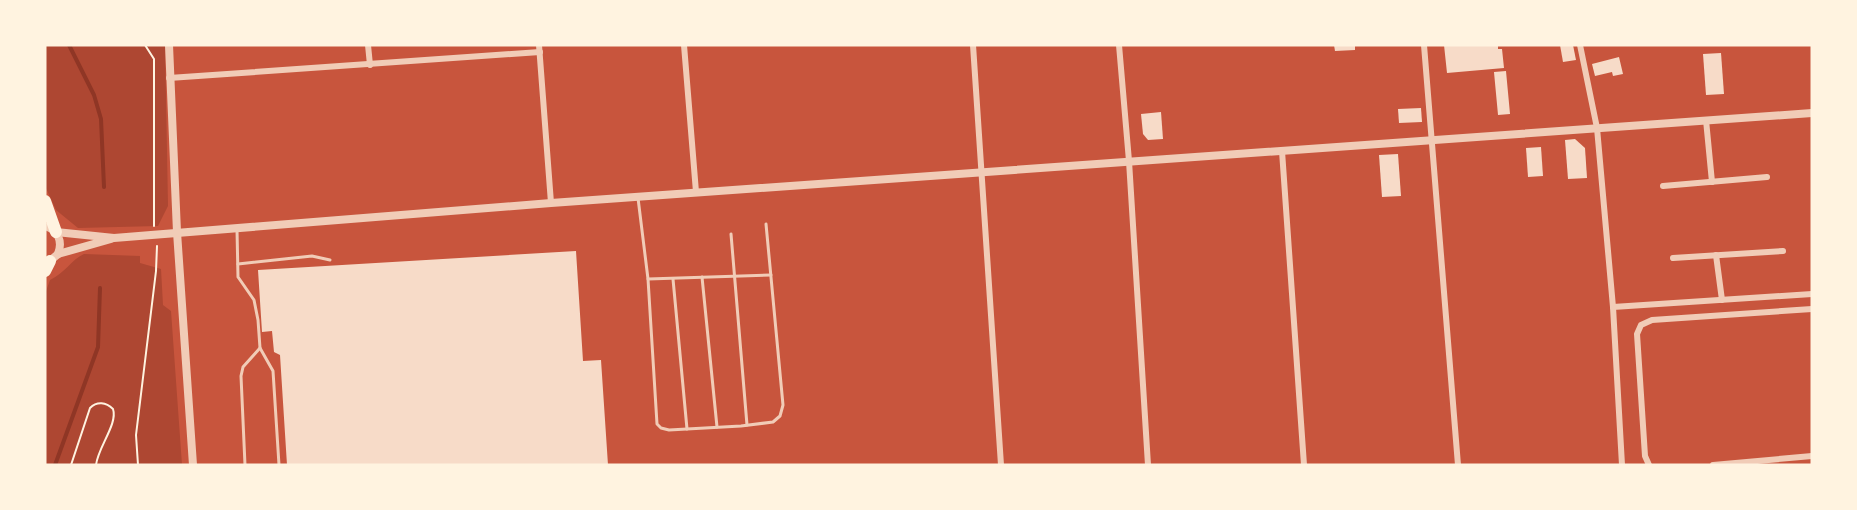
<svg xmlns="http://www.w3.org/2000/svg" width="1857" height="510" font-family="'Noto Sans',sans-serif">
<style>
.green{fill:#ae4732}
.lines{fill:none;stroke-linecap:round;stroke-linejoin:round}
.stream{stroke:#8f3625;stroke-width:4}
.building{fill:#f7dbc8}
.path{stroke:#fff3e0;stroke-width:2}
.service{stroke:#f1ccb7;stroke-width:3}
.minor{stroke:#f1ccb7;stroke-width:6}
.tertiary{stroke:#f1ccb7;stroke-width:8}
.motorway{stroke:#fff3e0;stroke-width:12}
</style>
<rect width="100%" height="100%" fill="#c8553d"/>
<g class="green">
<path d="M45 45H165L168 206 158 226 78 228 56 210 45 186Z"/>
<path d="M84 254 140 256V263L161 269 163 305 171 311 182 465H45V294L50 280C65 273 71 260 84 254Z"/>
</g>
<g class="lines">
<g class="stream">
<path d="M69 45 94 95 101 119 104 187"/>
<path d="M55 465 98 347 100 288"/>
</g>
</g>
<g class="building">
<path d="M1334 45H1355V50L1335 51Z"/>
<path d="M1444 45H1498V49H1502L1504 68 1447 73Z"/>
<path d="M1560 45H1573L1576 60 1563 62Z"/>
<path d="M1721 53 1724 94 1706 95 1703 54Z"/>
<path d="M1619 57 1623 74 1613 76 1612 72 1595 76 1592 64Z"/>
<path d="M1506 71 1510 114 1498 115 1494 72Z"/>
<path d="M1421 108 1422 122 1399 123 1398 109Z"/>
<path d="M1161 112 1163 139 1148 140 1143 134 1141 114Z"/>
<path d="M1575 139 1585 148 1587 178 1568 179 1565 140Z"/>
<path d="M1541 147 1543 176 1528 177 1526 148Z"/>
<path d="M1398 154 1401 196 1382 197 1379 155Z"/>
<path d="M576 251 583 361 601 360 608 465H287L280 355 274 352 272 331 262 332 258 270Z"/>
</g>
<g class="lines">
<g class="path">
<path d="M145 45 154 59V226"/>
<path d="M71 465 90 408C97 401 106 402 113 409 118 424 98 447 96 465"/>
<path d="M138 465 136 435 156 271 157 246"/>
</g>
<g class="service">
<path d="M638 198 648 279 657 424 661 428 669 430 741 426 773 422 780 416 783 405 766 224"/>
<path d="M237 230 238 277 254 300 258 320 260 348 273 371 279 465"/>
<path d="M731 234 747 425"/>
<path d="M238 264 312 256 330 260"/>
<path d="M702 277 717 427"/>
<path d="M648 279 771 275"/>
<path d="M673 279 687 429"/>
<path d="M245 465 241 376 243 367 260 348"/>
</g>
<g class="minor">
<path d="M368 45 370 65"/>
<path d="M539 45 551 203"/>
<path d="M684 45 696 192"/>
<path d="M973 45 1001 465"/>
<path d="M1119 45 1129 161 1148 465"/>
<path d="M1424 45 1458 465"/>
<path d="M1580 45 1597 128 1613 307 1622 465"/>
<path d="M169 78 540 52"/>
<path d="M1706 120 1712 182"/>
<path d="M1282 151 1304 465"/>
<path d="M1663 186 1767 177"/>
<path d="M1716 255 1722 300"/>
<path d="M1673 258 1783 251"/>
<path d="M1613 307 1812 294"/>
<path d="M1649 465 1645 456 1637 334 1641 325 1652 320 1812 309"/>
<path d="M1713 465 1812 456"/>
</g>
<g class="tertiary">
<path d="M169 45 177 232 193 465"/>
<path d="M45 226C58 230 63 241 58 254"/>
<path d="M56 232 114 238 551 203 1812 113"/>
<path d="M45 262 50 261 58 254 111 239"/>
</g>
<g class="motorway">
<path d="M45 201 56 232"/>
<path d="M45 271 50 261"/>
</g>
</g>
<rect width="1857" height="510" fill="none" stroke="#fff3e0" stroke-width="93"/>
</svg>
